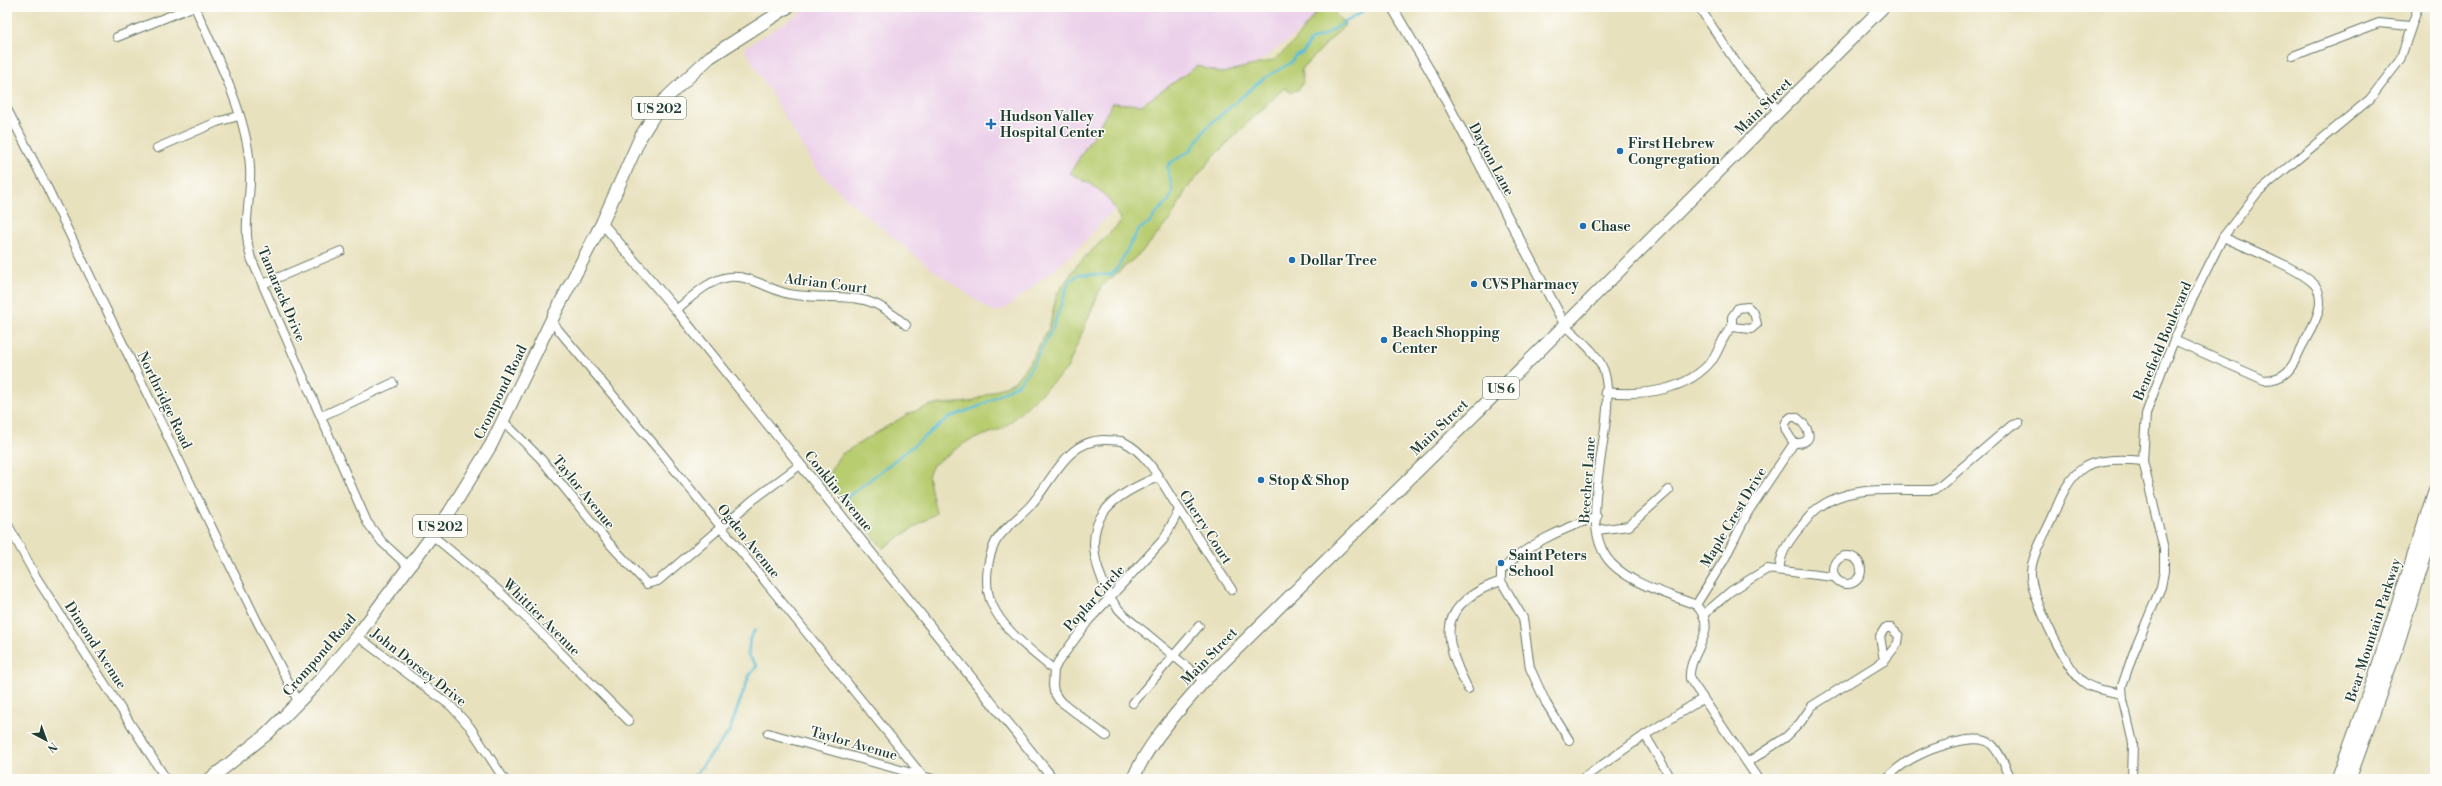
<svg xmlns="http://www.w3.org/2000/svg" width="2442" height="786" font-family="'Libre Bodoni',serif">
<style>
.built{fill:#ecd1ea}
.green{fill:#b8cc70;stroke:#6c8452}
.lines{fill:none;stroke-linecap:round;stroke-linejoin:round}
.stream{stroke:#59bdd7;stroke-width:2.5}
.minor-casing{stroke:#657664;stroke-width:10}
.tertiary-casing{stroke:#657664;stroke-width:11}
.primary-casing{stroke:#657664;stroke-width:14}
.trunk-casing{stroke:#657664;stroke-width:15}
.minor{stroke:#fff;stroke-width:8}
.tertiary{stroke:#fff;stroke-width:9}
.primary{stroke:#fff;stroke-width:12}
.trunk{stroke:#fff;stroke-width:13}
.poi-dot{fill:#1f6fb2;stroke:#fdfcf7;stroke-width:1.5}
.labels{text-anchor:middle;stroke-width:3;stroke-linejoin:round;paint-order:stroke}
.shield{fill:#fdfcf7;stroke:#62766e;stroke-width:1}
.shield-label{font-size:13px;font-weight:bold;fill:#1f3d34}
.street-label{font-size:14px;fill:#1f3d34;stroke:#fdfcf7}
.poi-label{font-size:14px;font-weight:bold;fill:#1f3d34;stroke:#fdfcf7;text-anchor:start}
</style>
<rect width="100%" height="100%" fill="#fdfcf7"/>
<filter id="ink" filterUnits="userSpaceOnUse"><feTurbulence type="fractalNoise" baseFrequency=".025" numOctaves="2"/><feDisplacementMap in="SourceGraphic" scale="8" xChannelSelector="R" yChannelSelector="G"/><feConvolveMatrix kernelMatrix="1 2 1 2 8 2 1 2 1" color-interpolation-filters="sRGB"/></filter>
<filter id="wash" filterUnits="userSpaceOnUse"><feTurbulence type="fractalNoise" baseFrequency=".012" numOctaves="4" result="noise"/><feDisplacementMap in="SourceGraphic" scale="16" xChannelSelector="R" yChannelSelector="G"/><feGaussianBlur stdDeviation="0.9" result="paint"/><feColorMatrix in="noise" values="0 0 0 0 0 0 0 0 0 0 0 0 0 0 0 0 0 1.4 0 .05"/><feComposite in="paint" operator="in"/></filter>
<g filter="url(#wash)">
<rect width="100%" height="100%" fill="#e8e1be"/>
<path class="built" d="M810 7H1325V13L1234 80 1071 256 1005 309 993 312 930 268 850 202 815 168 744 48Z"/>
<path class="green" d="M1320 7H1330L1345 25 1301 70 1303 82 1299 89 1291 92 1284 88 1213 157 1186 190 1172 217 1144 250 1101 287 1067 369 1004 428 966 442 933 465 928 476 936 513 883 548 826 479 840 455 906 415 931 405 970 402 1014 382 1030 362 1049 328 1057 294 1078 264 1121 222C1108 192 1098 188 1070 173L1113 103 1142 105 1197 66 1222 73 1274 60 1293 43Z"/>
<g class="lines">
<g class="stream">
<path d="M844 500 950 417 980 406 1018 384 1029 371 1052 330 1069 282 1079 274 1111 275 1117 269 1138 230 1152 221C1155 208 1173 204 1172 190 1172 183 1169 175 1167 168L1170 163 1190 151 1208 126 1264 78 1291 63 1295 56 1303 53 1310 41 1324 35 1362 12"/>
<path d="M692 779 729 732 749 676 757 666 748 655 750 638 755 630"/>
</g>
</g>
</g>
<g filter="url(#ink)">
<g class="lines">
<defs>
<g id="minor">
<path d="M195 7C216 56 247 114 250 167 252 200 241 225 251 258L367 522 382 542 409 567"/>
<path d="M1699 7 1741 70 1779 111"/>
<path d="M117 37 192 7"/>
<path d="M2293 56 2379 23 2410 26"/>
<path d="M7 109 47 187 256 619 299 703"/>
<path d="M157 148 217 122 239 116"/>
<path d="M263 284 341 251"/>
<path d="M1748 307 1754 313 1757 324 1751 329 1732 327V317L1738 308Z"/>
<path d="M676 310C692 297 709 279 730 277 751 275 769 290 789 294 841 303 860 284 906 325"/>
<path d="M551 321 662 454 925 779"/>
<path d="M1565 325C1579 339 1597 352 1604 371 1620 423 1571 523 1612 564 1633 585 1669 594 1696 605 1722 632 1687 652 1690 679L1758 779"/>
<path d="M2174 340 2264 380C2285 380 2292 369 2300 350 2307 336 2319 318 2320 303 2320 296 2319 290 2315 285 2299 268 2246 248 2223 237"/>
<path d="M1605 392C1644 396 1688 391 1713 359 1720 349 1722 336 1732 327"/>
<path d="M322 416 393 383"/>
<path d="M1791 417H1796C1808 426 1818 444 1794 443 1788 434 1779 425 1791 417Z"/>
<path d="M503 421 541 459 608 542 647 584 658 581 753 500 800 465"/>
<path d="M1158 477C1113 495 1081 517 1099 571 1103 583 1108 596 1116 606 1124 617 1136 625 1146 633 1165 649 1185 665 1204 681"/>
<path d="M7 523 36 577 166 779"/>
<path d="M1597 530 1629 526 1669 490"/>
<path d="M433 536 498 590 629 721"/>
<circle cx="1847" cy="570" r="14"/>
<path d="M1780 569C1779 555 1789 541 1797 531 1804 524 1810 514 1818 508 1849 484 1895 491 1932 490L1938 488 2012 425 2019 423"/>
<path d="M1696 605 1724 560 1748 512 1794 443"/>
<path d="M1703 615 1731 591 1767 569 1833 577"/>
<path d="M1885 628H1891L1899 636 1898 643 1884 661 1880 636Z"/>
<path d="M357 636 451 706 470 727 504 779"/>
<path d="M1054 670C1032 651 1002 630 991 602 984 585 987 559 995 543 1001 530 1020 517 1030 506 1053 481 1066 439 1106 440 1112 440 1119 440 1124 442 1150 455 1163 486 1179 509 1196 536 1214 563 1232 590"/>
<path d="M1468 689C1441 636 1437 604 1501 581"/>
<path d="M2122 694C2110 691 2092 690 2082 681 2066 668 2029 593 2031 572 2032 554 2046 533 2053 516 2060 498 2069 476 2086 466 2103 458 2125 459 2143 461"/>
<path d="M1133 703 1199 626"/>
<path d="M768 733 933 779"/>
<path d="M1645 735 1702 699"/>
<path d="M1106 736 1059 700 1054 692 1053 685 1054 670 1058 662 1089 620 1164 539 1179 510"/>
<path d="M1569 740 1546 703 1530 668 1523 618 1501 581V571C1526 544 1562 529 1597 517"/>
<path d="M1748 762 1786 737 1800 723 1812 706 1884 661"/>
<path d="M1582 779 1645 735 1669 775 1667 779"/>
<path d="M1886 779C1894 771 1905 762 1915 757 1930 749 1977 731 1991 744 2000 752 2006 768 2011 779"/>
<path d="M2132 779 2133 743 2123 700 2122 686 2133 654 2161 587 2164 571V549L2143 461 2146 414 2165 362 2193 297 2223 237 2258 192 2370 99 2400 60 2418 7"/>
</g>
<g id="tertiary">
<path d="M1392 7 1433 76 1565 325"/>
<path d="M602 223 676 310 1053 779"/>
</g>
<g id="primary">
<path d="M210 779 267 734 318 682 357 636 449 513 491 445 551 321 602 223 641 136 663 101 710 57 788 7"/>
<path d="M1133 779C1149 741 1178 712 1204 681L1538 352 1883 7"/>
</g>
<g id="trunk">
<path d="M2338 779 2374 680 2435 491"/>
<path d="M2349 779 2396 648 2435 523"/>
</g>
</defs>
<use href="#minor" class="minor-casing"/>
<use href="#tertiary" class="tertiary-casing"/>
<use href="#primary" class="primary-casing"/>
<use href="#trunk" class="trunk-casing"/>
<use href="#minor" class="minor"/>
<use href="#tertiary" class="tertiary"/>
<use href="#primary" class="primary"/>
<use href="#trunk" class="trunk"/>
</g>
</g>
<g class="poi-dot">
<path d="M989 118h4v4h4v4h-4v4h-4v-4h-4v-4h4z"/>
<circle cx="1620" cy="151" r="4"/>
<circle cx="1583" cy="226" r="4"/>
<circle cx="1292" cy="260" r="4"/>
<circle cx="1474" cy="284" r="4"/>
<circle cx="1384" cy="340" r="4"/>
<circle cx="1261" cy="480" r="4"/>
<circle cx="1501" cy="563" r="4"/>
</g>
<g class="labels">
<g class="shield">
<rect x="632" y="97" width="54" height="22" rx="3"/>
<rect x="1483" y="377" width="36" height="22" rx="3"/>
<rect x="413" y="515" width="54" height="22" rx="3"/>
</g>
<g class="shield-label">
<text x="659" y="113">US 202</text>
<text x="1501" y="393">US 6</text>
<text x="440" y="531">US 202</text>
</g>
<g class="street-label">
<text transform="translate(1763 106) rotate(-45)" y="5">Main Street</text>
<text transform="translate(1492 159) rotate(62)" y="5">Dayton Lane</text>
<text transform="translate(826 283) rotate(7)" y="5">Adrian Court</text>
<text transform="translate(282 294) rotate(67)" y="5">Tamarack Drive</text>
<text transform="translate(2162 341) rotate(-67)" y="5">Benefield Boulevard</text>
<text transform="translate(500 392) rotate(-64)" y="5">Crompond Road</text>
<text transform="translate(165 400) rotate(64)" y="5">Northridge Road</text>
<text transform="translate(1439 427) rotate(-44)" y="5">Main Street</text>
<text transform="translate(1587 480) rotate(-86)" y="5">Beecher Lane</text>
<text transform="translate(839 491) rotate(51)" y="5">Conklin Avenue</text>
<text transform="translate(584 492) rotate(51)" y="5">Taylor Avenue</text>
<text transform="translate(1733 517) rotate(-59)" y="5">Maple Crest Drive</text>
<text transform="translate(1206 527) rotate(57)" y="5">Cherry Court</text>
<text transform="translate(749 541) rotate(51)" y="5">Ogden Avenue</text>
<text transform="translate(1094 598) rotate(-48)" y="5">Poplar Circle</text>
<text transform="translate(542 617) rotate(45)" y="5">Whittier Avenue</text>
<text transform="translate(2373 630) rotate(-72)" y="5">Bear Mountain Parkway</text>
<text transform="translate(96 645) rotate(57)" y="5">Dimond Avenue</text>
<text transform="translate(319 655) rotate(-49)" y="5">Crompond Road</text>
<text transform="translate(1209 656) rotate(-46)" y="5">Main Street</text>
<text transform="translate(419 667) rotate(38)" y="5">John Dorsey Drive</text>
<text transform="translate(854 743) rotate(16)" y="5">Taylor Avenue</text>
</g>
<g class="poi-label">
<text x="1000" y="121">Hudson Valley<tspan x="1000" dy="16">Hospital Center</tspan></text>
<text x="1628" y="148">First Hebrew<tspan x="1628" dy="16">Congregation</tspan></text>
<text x="1591" y="231">Chase</text>
<text x="1300" y="265">Dollar Tree</text>
<text x="1482" y="289">CVS Pharmacy</text>
<text x="1392" y="337">Beach Shopping<tspan x="1392" dy="16">Center</tspan></text>
<text x="1269" y="485">Stop &amp; Shop</text>
<text x="1509" y="560">Saint Peters<tspan x="1509" dy="16">School</tspan></text>
</g>
</g>
<rect width="2442" height="786" fill="none" stroke="#fdfcf7" stroke-width="24"/>
<g transform="translate(46 740) rotate(139)" stroke="#fdfcf7" stroke-width="3" paint-order="stroke">
<path d="M0-3L7 15L0 10L-7 15Z" fill="#1f3d34"/>
<text y="-6" font-size="11" font-weight="bold" text-anchor="middle" fill="#1f3d34">N</text>
</g>
</svg>
